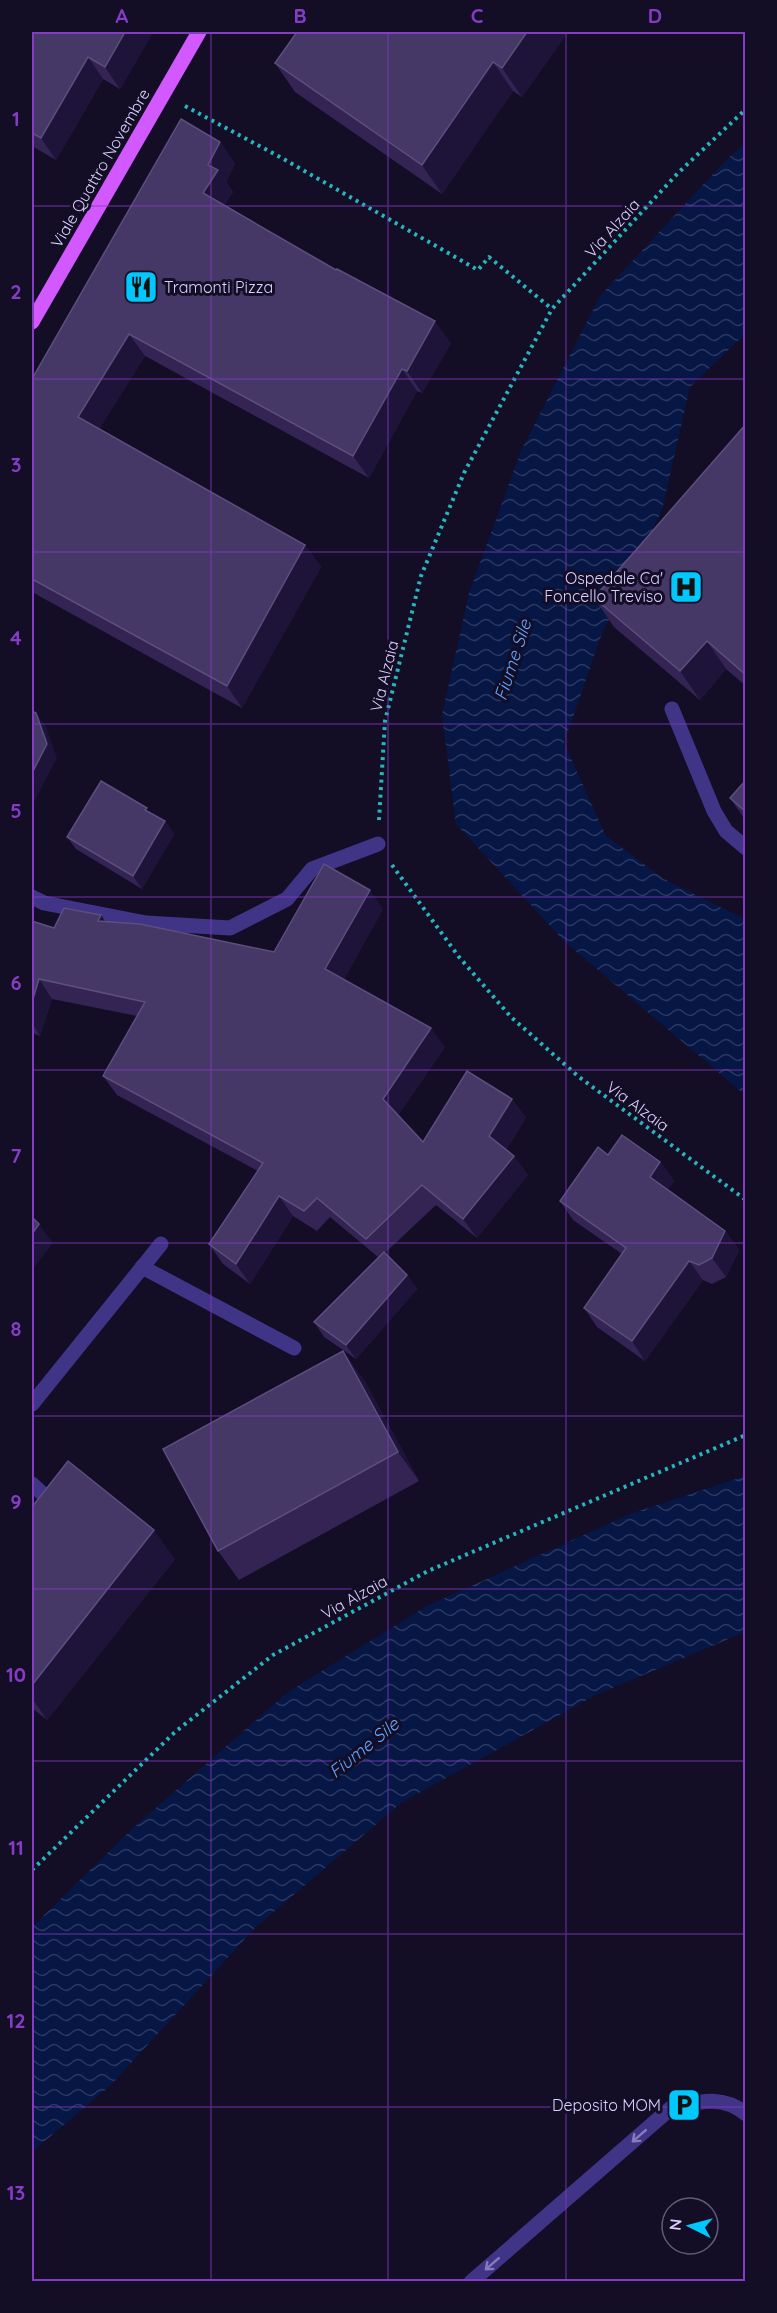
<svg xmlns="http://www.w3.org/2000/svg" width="777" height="2313" font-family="Quicksand,sans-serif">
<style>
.water{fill:url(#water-waves)}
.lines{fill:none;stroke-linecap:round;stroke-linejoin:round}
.path{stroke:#26b7be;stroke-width:4;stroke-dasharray:3 4.5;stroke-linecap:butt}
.minor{stroke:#403487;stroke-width:15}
.major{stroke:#d258ff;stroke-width:15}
.wall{fill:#332454}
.shaded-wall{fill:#1e1339}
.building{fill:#453766;stroke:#5c4f7e;stroke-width:1.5}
.oneway{stroke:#867bbd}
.grid{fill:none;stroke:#853cc5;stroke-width:1.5;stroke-opacity:0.55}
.labels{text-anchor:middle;stroke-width:6;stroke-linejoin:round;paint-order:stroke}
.street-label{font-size:16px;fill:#dbd1ff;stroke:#130d25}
.poi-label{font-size:16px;fill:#dbd1ff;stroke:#130d25;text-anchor:end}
.water-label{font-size:18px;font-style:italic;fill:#5fa4ff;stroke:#130d25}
.neatline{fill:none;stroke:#853cc5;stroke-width:2}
.grid-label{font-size:20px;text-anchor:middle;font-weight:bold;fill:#853cc5}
</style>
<defs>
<pattern id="water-waves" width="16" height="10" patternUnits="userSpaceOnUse" patternTransform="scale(1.5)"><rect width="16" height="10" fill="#061645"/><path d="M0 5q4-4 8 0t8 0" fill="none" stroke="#2a3761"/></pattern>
</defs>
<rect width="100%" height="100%" fill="#130d25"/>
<g class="water">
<path d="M745 143V334L690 387 662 510 601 636 564 743 606 836 664 879 745 919V1095L565 942 456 824 442 715 469 593 521 451 600 296 724 162Z"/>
<path d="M745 1476V1632L596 1695 401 1803 255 1928 110 2086 32 2152V1927L134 1827 288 1692 425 1607 630 1514Z"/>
</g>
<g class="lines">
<g class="path">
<path d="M185 106 280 157 478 270 489 257 552 309"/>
<path d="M379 820 385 721 421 576 464 473 552 309 678 173 746 109"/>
<path d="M392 865 459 957 511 1017 579 1077 746 1200"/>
<path d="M32 1870 175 1732 273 1655 428 1571 746 1435"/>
</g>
<g class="minor">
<path d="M672 709 714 811 726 831 746 848"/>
<path d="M32 897 44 903 146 923 230 928 287 899 312 869 378 844"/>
<path d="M142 1267 294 1348"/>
<path d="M32 1404 161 1244"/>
<path d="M32 1484 44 1495"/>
<path d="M471 2282 671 2108C698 2102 722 2094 746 2114"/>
</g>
<path class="major" d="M32 322 199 32"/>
</g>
<g class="wall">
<path d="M32 32H153L120 89 103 79 56 160 32 146Z"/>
<path d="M297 32H568L522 97 513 91 442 194 295 92 275 63Z"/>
<path d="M220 142 235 164 226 182 233 192 224 206 451 343 422 393 417 391 369 478 145 356 99 429 305 545 321 567 242 708 32 592V379Z"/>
<path d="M746 424V686L726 669 700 700 614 627 594 598Z"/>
<path d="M746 780V821L730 798Z"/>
<path d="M150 813 165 821 174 834 142 889 76 849 67 837Z"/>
<path d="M383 909 344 979 445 1047 398 1115 423 1142 512 1099 526 1118 506 1150 514 1156 528 1175 477 1238 436 1205 385 1253 407 1275 417 1289 356 1359 324 1337 314 1322 378 1257 330 1217 317 1231 293 1216 250 1284 223 1264 209 1244 258 1171 117 1095 103 1076 137 1016 52 999 40 1036 32 1033V921L54 928 101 915 105 922 274 952Z"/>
<path d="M608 1155 660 1162 674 1181 668 1189 725 1231 739 1250 726 1277 712 1284 703 1280 645 1361 597 1327 584 1308 622 1254 573 1220 560 1201Z"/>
<path d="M364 1380 419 1481 239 1580 218 1551Z"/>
<path d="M32 1507 175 1559 47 1720 32 1708Z"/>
</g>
<g class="shaded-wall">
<path d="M125 32H153L120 89 105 67Z"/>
<path d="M527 32H568L522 97 502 68Z"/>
<path d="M88 57 103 79 56 160 41 138Z"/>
<path d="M493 62 513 91 442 194 422 165Z"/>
<path d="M220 142 235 164 226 182 233 192 218 215 203 193 208 165Z"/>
<path d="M435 321 451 343 422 393 407 371Z"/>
<path d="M129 334 145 356 93 439 78 417Z"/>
<path d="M402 369 417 391 369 478 353 456Z"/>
<path d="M305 545 321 567 242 708 227 686Z"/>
<path d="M707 641 726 669 700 700 680 671Z"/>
<path d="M36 713 46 727 57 758 32 806V773Z"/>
<path d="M165 821 174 834 142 889 133 876Z"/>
<path d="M370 890 383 909 339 988 325 969Z"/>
<path d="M101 915 114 935 98 921Z"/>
<path d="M39 979 52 999 40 1036 32 1023V1002Z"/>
<path d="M431 1028 445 1047 396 1118 383 1099Z"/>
<path d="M512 1099 526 1118 503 1155 489 1136Z"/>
<path d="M514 1156 528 1175 477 1238 463 1219Z"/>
<path d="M660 1162 674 1181 663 1196 650 1177Z"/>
<path d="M279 1196 293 1216 250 1284 236 1264Z"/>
<path d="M39 1224 53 1243 32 1270V1234Z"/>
<path d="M725 1231 739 1250 726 1277 712 1258Z"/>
<path d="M689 1261 703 1280 645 1361 632 1341Z"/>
<path d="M407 1275 417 1289 356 1359 346 1345Z"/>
<path d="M343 1351 364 1380 419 1481 398 1452Z"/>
<path d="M154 1530 175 1559 47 1720 32 1698V1685Z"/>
</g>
<g class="building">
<path d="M32 32H125L105 67 88 57 41 138 32 133Z"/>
<path d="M297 32H527L502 68 493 62 422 165 275 63Z"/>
<path d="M181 119 220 142 208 165 218 170 203 193 336 270 337 269 435 321 407 371 402 369 353 456 129 334 78 417 305 545 227 686 32 579V379Z"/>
<path d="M746 424V675L707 641 680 671 594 598Z"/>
<path d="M32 711 36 713 47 744 32 773Z"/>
<path d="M746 780V812L730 798Z"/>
<path d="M101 781 147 808 145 810 165 821 133 876 67 837Z"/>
<path d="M324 864 370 890 325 969 431 1028 383 1099 423 1142 467 1071 512 1099 489 1136 514 1156 463 1219 422 1185 366 1239 317 1198 304 1211 279 1196 236 1264 209 1244 263 1163 103 1076 145 1002 39 979 32 1002V921L54 928 64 908 101 915 98 921 140 924 274 952Z"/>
<path d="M622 1135 660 1162 650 1177 725 1231 712 1258 699 1265 689 1261 632 1341 584 1308 626 1248 560 1201 598 1147 608 1155Z"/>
<path d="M32 1217 39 1224 32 1234Z"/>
<path d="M384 1252 407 1275 346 1345 314 1322Z"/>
<path d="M343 1351 398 1452 218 1551 163 1449Z"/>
<path d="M68 1461 154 1530 32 1685V1507Z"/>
</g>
<defs><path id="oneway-shaft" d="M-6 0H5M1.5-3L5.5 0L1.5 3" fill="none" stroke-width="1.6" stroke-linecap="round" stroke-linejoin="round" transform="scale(1.5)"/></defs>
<g class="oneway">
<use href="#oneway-shaft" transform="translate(639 2136) rotate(139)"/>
<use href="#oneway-shaft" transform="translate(492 2264) rotate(139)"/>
</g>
<path class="grid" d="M211 32V2282M388 32V2282M566 32V2282M32 206H746M32 379H746M32 552H746M32 724H746M32 897H746M32 1070H746M32 1243H746M32 1416H746M32 1589H746M32 1761H746M32 1934H746M32 2107H746"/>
<defs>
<symbol id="restaurant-square" viewBox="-11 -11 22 22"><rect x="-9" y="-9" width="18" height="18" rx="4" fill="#00c8fc" stroke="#130d25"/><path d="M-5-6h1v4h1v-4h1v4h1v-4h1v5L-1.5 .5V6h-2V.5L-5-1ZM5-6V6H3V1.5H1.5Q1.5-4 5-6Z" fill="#111"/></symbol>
<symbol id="hospital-square" viewBox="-11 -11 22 22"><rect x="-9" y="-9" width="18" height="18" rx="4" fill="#00c8fc" stroke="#130d25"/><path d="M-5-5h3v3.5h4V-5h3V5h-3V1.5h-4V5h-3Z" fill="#111"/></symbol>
<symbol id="parking-square" viewBox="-11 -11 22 22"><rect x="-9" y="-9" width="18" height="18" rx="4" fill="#00c8fc" stroke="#130d25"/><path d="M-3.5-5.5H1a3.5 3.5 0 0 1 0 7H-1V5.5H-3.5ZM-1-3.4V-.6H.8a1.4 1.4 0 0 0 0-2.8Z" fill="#111"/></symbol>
</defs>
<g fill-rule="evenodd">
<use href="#restaurant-square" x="122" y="268" width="38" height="38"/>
<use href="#hospital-square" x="667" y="568" width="38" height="38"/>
<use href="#parking-square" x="665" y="2086" width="38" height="38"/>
</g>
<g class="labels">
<g class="street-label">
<text transform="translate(100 168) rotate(-60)" y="6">Viale Quattro Novembre</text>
<text transform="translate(612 228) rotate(-48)" y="6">Via Alzaia</text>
<text transform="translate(384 676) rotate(-76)" y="6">Via Alzaia</text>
<text transform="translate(638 1106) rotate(36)" y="6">Via Alzaia</text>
<text transform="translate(354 1597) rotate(-29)" y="6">Via Alzaia</text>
</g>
<g class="poi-label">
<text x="164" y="293" text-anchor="start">Tramonti Pizza</text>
<text x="663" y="584">Ospedale Ca'<tspan x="663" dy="18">Foncello Treviso</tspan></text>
<text x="661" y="2111">Deposito MOM</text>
</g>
<g class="water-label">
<text transform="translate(513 660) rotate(-72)" y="6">Fiume Sile</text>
<text transform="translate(364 1748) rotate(-39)" y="6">Fiume Sile</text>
</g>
</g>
<rect width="777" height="2313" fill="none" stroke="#130d25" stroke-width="66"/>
<g transform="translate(690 2226) rotate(276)"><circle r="28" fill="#130d25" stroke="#635b7c" stroke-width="1.5"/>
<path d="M0-4.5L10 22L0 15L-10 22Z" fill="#00c8fc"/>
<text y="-9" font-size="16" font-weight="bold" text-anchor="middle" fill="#dbd1ff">N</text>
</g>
<rect x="33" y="33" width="711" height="2247" class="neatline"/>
<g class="grid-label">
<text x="122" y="23">A</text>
<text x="300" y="23">B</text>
<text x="477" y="23">C</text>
<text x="655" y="23">D</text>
<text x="16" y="126">1</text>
<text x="16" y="299">2</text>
<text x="16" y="472">3</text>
<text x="16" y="645">4</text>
<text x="16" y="818">5</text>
<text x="16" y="990">6</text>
<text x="16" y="1163">7</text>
<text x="16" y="1336">8</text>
<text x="16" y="1509">9</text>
<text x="16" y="1682">10</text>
<text x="16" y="1855">11</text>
<text x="16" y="2028">12</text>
<text x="16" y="2200">13</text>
</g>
</svg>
